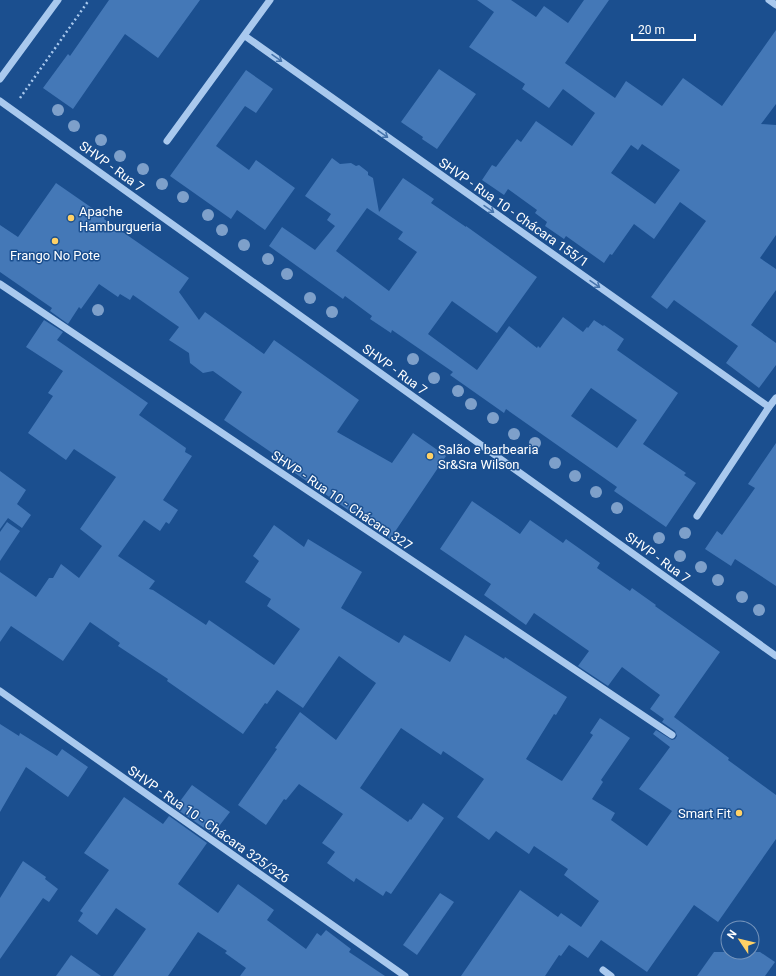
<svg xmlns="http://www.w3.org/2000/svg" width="776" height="976" font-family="Roboto,sans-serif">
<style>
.building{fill:#4478b7;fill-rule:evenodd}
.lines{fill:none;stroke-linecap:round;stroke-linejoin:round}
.path{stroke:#a9c9ee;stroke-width:2.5;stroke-dasharray:2 3;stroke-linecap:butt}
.minor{stroke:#a9c9ee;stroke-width:7}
.tree{fill:#7ea0ca}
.oneway{stroke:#4674ac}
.poi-dot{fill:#ffd166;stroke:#1b4f8f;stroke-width:1.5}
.labels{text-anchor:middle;stroke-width:3;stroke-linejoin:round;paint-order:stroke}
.street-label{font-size:13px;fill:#fff;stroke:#1b4f8f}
.poi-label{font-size:13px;fill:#fff;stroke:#1b4f8f;text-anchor:start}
</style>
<rect width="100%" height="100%" fill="#1b4f8f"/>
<g class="building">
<path d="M109 0H200L158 58 125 34 73 109 43 88 68 54 70 56Z"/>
<path d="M477 0H511L536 17 544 6 568 23 584 0H609L565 63 615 98 626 81 662 106 683 78 722 106 776 30V104L761 124 776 125V235L760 258 776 269V290L751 325 776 343V365L759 388 726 363 738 346 674 300 667 309 651 297 706 221 680 202 654 239 634 224 612 255 610 254 604 263 566 236 564 239 545 226 547 222 535 213 537 210 508 189 504 195 482 180 492 165 496 167 517 139 521 142 536 121 572 146 595 113 563 89 549 108 522 89 525 84 469 47 494 12ZM642 144 680 170 655 204 611 173 631 145 638 150Z"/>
<path d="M439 69 476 94 437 149 422 139 423 137 401 122Z"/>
<path d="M246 70 273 89 256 113 245 106 216 146 249 170 256 160 295 188 265 230 237 210 231 219 170 176Z"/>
<path d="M332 158 340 164 351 163 356 166 359 165 368 172V175L373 178 379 212 403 178 434 199 431 203 466 227V226L537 277 497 333 452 301 428 334 477 370 509 326 537 348 538 346 540 348 563 317 583 332 587 327 588 328 594 320 603 326 604 325 624 339 617 350 678 393 643 444 686 473 684 475 696 483 666 527 614 491 617 487 506 409 504 413 450 375 453 372 392 330 391 333 370 319 372 316 345 296 343 299 269 246 282 227 315 250 335 226 327 220 331 214 305 196ZM367 208 403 232 398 239 417 252 389 291 336 251ZM591 388 637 420 617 448 571 416Z"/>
<path d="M56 183 105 217 104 219 189 278 179 292 199 320 205 312 264 354 274 340 359 400 337 432 392 463 413 433 446 456 390 539 276 460 278 457 224 420 242 392 213 371 203 373 190 363 189 353 169 340 179 327 133 295 130 300 120 294 118 297 99 284 81 309 79 307 68 324 50 311 52 308 0 272V225L18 237Z"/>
<path d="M44 320 63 332 57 340 148 403 139 415 186 448 185 452 192 456 163 500 178 510 169 524 166 522 160 531 144 520 118 556 155 581 149 589 153 590 206 625 209 620 274 665 300 629 267 606 271 599 245 582 259 561 253 556 274 525 304 547 308 539 362 572 341 608 399 643 404 635 450 662 465 635 504 659 505 657 567 697 556 715 554 714 526 759 560 780 562 781 593 735 590 733 600 718 630 738 601 780 603 782 592 799 615 813 611 820 647 846 672 811 639 789 670 747 653 734 656 730 672 740 675 739 677 736 675 731 662 722 664 719 650 709 660 695 622 667 608 686 578 666 589 651 534 613 526 625 484 595 491 584 440 549 472 501 520 534 530 520 563 543 566 539 600 563 597 568 630 591 632 588 656 605 655 606 720 652 674 717 729 758 728 760 776 795V839L718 922 694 905 647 972 601 940 588 958 569 945 561 956 559 955 545 976H461L520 890 558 917 561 913 581 927 599 901 564 875 568 869 534 846 529 854 496 831 489 840 457 817 484 779 443 751 441 755 401 728 360 788 408 822 410 819 411 820 423 803 444 818 391 894 386 891 383 896 356 878 354 882 327 863 335 852 322 843 343 814 299 784 286 800 284 799 266 825 238 805 277 749 275 748 300 712 336 740 376 683 362 673 339 656 303 708 277 690 267 704 265 703 243 734 167 681 168 679 118 646 120 643 90 622 63 661 11 626 0 642V572L36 597 49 578H53L61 564 79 578 102 546 80 529 116 477 74 449 66 460 28 433 53 396 48 393 63 371 26 347Z"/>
<path d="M776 443V586L735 559 731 566 705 549 717 531 722 535 755 488 748 484Z"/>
<path d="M0 471 26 490 17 504 31 515 22 528 8 518 0 529Z"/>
<path d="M7 522 20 531 0 561V532Z"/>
<path d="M0 724 19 736 20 733 57 756 62 749 88 767 68 797 26 767 0 812Z"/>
<path d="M192 785 230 812 213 834 175 808Z"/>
<path d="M124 797 163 824 169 816 207 843 178 884 218 913 238 884 274 910 267 920 306 949 317 933 321 936 326 930 351 949 349 952 385 976H240L246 968 225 953 227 951 198 932 168 976H113L146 929 116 908 97 935 78 921 83 913 80 911 109 870 84 853Z"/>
<path d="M23 861 46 877 45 879 58 889 49 902 43 898 0 959V898Z"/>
<path d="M440 893 454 902 417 955 403 945Z"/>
<path d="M714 952H760L775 962 765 976H697Z"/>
<path d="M71 955 101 976H56Z"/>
</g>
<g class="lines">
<path class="path" d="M20 98 89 0"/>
<g class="minor">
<path d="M769 0 776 5"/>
<path d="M245 36 769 407 776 398"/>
<path d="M0 79 58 0"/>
<path d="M0 101 776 656"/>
<path d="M167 141 270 0"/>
<path d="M0 284 672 735"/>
<path d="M697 516 769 407"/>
<path d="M0 691 405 976"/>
<path d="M603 970 611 976"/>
</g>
</g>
<g class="tree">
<circle cx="58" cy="110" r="6"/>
<circle cx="74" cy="126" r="6"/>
<circle cx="101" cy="140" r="6"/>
<circle cx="120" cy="156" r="6"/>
<circle cx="143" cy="169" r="6"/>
<circle cx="162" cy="184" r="6"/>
<circle cx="183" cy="197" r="6"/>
<circle cx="208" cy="215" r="6"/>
<circle cx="222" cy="230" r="6"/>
<circle cx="244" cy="245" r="6"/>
<circle cx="268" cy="259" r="6"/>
<circle cx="287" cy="274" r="6"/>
<circle cx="310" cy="298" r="6"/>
<circle cx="98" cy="310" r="6"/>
<circle cx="332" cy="312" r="6"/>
<circle cx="413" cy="359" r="6"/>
<circle cx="434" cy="378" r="6"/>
<circle cx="458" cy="391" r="6"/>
<circle cx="471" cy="404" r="6"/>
<circle cx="493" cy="418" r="6"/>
<circle cx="514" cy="434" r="6"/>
<circle cx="535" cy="443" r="6"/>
<circle cx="555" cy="463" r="6"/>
<circle cx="575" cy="476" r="6"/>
<circle cx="596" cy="492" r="6"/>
<circle cx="617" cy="508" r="6"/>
<circle cx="685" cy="533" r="6"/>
<circle cx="659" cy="538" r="6"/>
<circle cx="680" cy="556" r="6"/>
<circle cx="701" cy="567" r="6"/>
<circle cx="718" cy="580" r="6"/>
<circle cx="742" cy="597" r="6"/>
<circle cx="759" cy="610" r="6"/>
</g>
<defs><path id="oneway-shaft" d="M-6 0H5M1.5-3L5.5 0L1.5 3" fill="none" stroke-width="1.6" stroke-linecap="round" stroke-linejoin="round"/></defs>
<g class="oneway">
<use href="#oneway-shaft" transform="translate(277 58) rotate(35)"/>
<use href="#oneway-shaft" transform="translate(383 134) rotate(35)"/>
<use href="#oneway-shaft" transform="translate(489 209) rotate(35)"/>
<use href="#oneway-shaft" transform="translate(595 284) rotate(35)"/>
</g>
<g class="poi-dot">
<circle cx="71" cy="218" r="4"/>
<circle cx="55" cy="241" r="4"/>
<circle cx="430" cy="456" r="4"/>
<circle cx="739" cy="813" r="4"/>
</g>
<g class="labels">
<g class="street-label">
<text transform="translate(112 166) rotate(36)" y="5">SHVP - Rua 7</text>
<text transform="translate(514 212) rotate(35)" y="5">SHVP - Rua 10 - Chácara 155/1</text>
<text transform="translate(395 369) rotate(36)" y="5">SHVP - Rua 7</text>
<text transform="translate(342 500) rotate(34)" y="5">SHVP - Rua 10 - Chácara 327</text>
<text transform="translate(658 557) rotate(36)" y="5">SHVP - Rua 7</text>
<text transform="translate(209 824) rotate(35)" y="5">SHVP - Rua 10 - Chácara 325/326</text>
</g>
<g class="poi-label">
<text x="79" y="216">Apache<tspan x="79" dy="15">Hamburgueria</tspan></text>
<text x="55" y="260" text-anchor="middle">Frango No Pote</text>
<text x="438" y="454">Salão e barbearia<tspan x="438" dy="15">Sr&amp;Sra Wilson</tspan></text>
<text x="731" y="818" text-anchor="end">Smart Fit</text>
</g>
</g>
<g transform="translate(740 940) rotate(305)"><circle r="19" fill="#1b4f8f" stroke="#7695bc"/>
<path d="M0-3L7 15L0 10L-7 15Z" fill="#ffd166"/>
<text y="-6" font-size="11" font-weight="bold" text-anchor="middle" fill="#ffffff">N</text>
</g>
<path d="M632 34v6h63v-6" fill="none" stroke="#ffffff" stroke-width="2"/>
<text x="638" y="34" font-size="12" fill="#ffffff" stroke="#1b4f8f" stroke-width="3" paint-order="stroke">20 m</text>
</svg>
